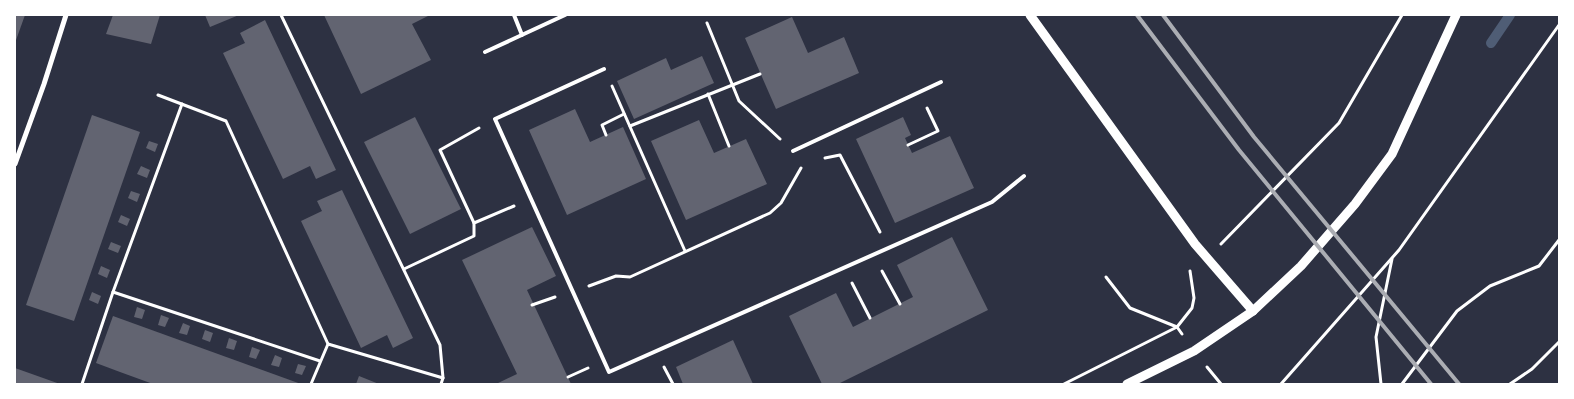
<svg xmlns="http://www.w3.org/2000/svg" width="1574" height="399" font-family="Inter,sans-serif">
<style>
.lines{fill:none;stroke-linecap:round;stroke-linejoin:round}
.stream{stroke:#4f5d75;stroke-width:10}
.building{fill:#626471}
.path{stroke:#fff;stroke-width:3}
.service{stroke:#fff;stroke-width:4}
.minor{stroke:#fff;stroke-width:5}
.tertiary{stroke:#fff;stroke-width:9}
.rail{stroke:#abadb3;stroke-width:4}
</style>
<rect width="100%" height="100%" fill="#2d3142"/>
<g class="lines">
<path class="stream" d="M1491 43 1510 15"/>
</g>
<g class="building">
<path d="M15 15H25L15 43Z"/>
<path d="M113 15H160L151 44 106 34Z"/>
<path d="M205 15H239L210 27Z"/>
<path d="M324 15H430L412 24 431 60 361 94Z"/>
<path d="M792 17 808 53 844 37 859 73 776 109 745 38Z"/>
<path d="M265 20 336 170 316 179 310 166 283 179 223 53 245 43 240 33Z"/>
<path d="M702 56 714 83 634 119 617 81 666 58 671 70Z"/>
<path d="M575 109 590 142 623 127 646 179 567 215 529 130Z"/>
<path d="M92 115 140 132 74 321 26 305Z"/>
<path d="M415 117 461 209 410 234 364 142Z"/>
<path d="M903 117 911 135 905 138 912 153 950 136 974 188 895 223 856 139Z"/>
<path d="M699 120 714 153 746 139 767 184 686 220 651 141Z"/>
<path d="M149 141 158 144 155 152 146 148Z"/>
<path d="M141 166 150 170 147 178 137 174Z"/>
<path d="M342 190 413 338 393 348 387 335 361 348 301 221 322 211 317 201Z"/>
<path d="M131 191 140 194 137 202 128 198Z"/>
<path d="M121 215 130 219 127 226 118 222Z"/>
<path d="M532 227 556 276 527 290 571 384H496L517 374 462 260Z"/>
<path d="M952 237 988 310 838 384H822L789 316 836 293 853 327 913 297 897 265Z"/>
<path d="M111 242 121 246 118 253 108 249Z"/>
<path d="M101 266 110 270 107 278 98 274Z"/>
<path d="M92 292 101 296 98 304 89 300Z"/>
<path d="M137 307 145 310 142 319 134 317Z"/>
<path d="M161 315 169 318 165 327 158 325Z"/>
<path d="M113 316 301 384H153L120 372 96 363Z"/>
<path d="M183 323 190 326 187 335 179 333Z"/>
<path d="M205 330 213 333 210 342 202 339Z"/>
<path d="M229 338 237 341 234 350 226 348Z"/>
<path d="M733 340 753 384H683L676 367Z"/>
<path d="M252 347 260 350 256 359 249 357Z"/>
<path d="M275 355 282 358 279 367 271 365Z"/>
<path d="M298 364 306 366 302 375 295 373Z"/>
<path d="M15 368 60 384H15Z"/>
<path d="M359 376 379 384H356Z"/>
</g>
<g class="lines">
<g class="path">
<path d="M281 15 440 345 443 378 441 384"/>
<path d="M707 23 739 101 780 139"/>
<path d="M612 86 685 251"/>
<path d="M708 94 729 146"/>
<path d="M158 95 226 121 328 344 443 378"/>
<path d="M182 104 113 292 320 361"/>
<path d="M630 126 760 74"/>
<path d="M606 135 602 125 624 114"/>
<path d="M908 145 938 131 927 108"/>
<path d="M825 158 840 155 880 232"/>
<path d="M474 223 440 150 479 128"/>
<path d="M1221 244 1339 123 1402 15"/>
<path d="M404 269 474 236V223L514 206"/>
<path d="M882 271 900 304"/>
<path d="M1106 277 1130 308 1177 327 1182 334"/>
<path d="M852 283 870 318"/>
<path d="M589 286 616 276 630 277 770 213 781 203 801 168"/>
<path d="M532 305 555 297"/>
<path d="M664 367 673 384"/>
<path d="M1207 367 1221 384"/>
<path d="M568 377 588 368"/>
<path d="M82 384 113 292"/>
<path d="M311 384 328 344"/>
<path d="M1064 384 1177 327 1192 308 1194 298 1190 271"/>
<path d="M1281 384 1399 250 1559 25"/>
<path d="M1381 384 1376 337 1392 259"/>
<path d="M1402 384 1457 311 1490 286 1539 266 1559 240"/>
<path d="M1510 384 1532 369 1559 342"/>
</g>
<g class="service">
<path d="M514 15 522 35"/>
<path d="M485 52 565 15"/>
<path d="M604 69 495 119 609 372 992 202 1024 176"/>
<path d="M793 151 941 82"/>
</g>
<path class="minor" d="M15 164 44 84 66 15"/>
<g class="tertiary">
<path d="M1030 15 1195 244 1253 311"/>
<path d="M1127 384 1194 351 1253 311 1301 266 1355 204 1392 154 1456 15"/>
</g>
<g class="rail">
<path d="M1137 15 1239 150 1431 384"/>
<path d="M1163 15 1254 137 1459 384"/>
</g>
</g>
<rect width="1574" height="399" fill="none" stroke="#ffffff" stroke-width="32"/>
</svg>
